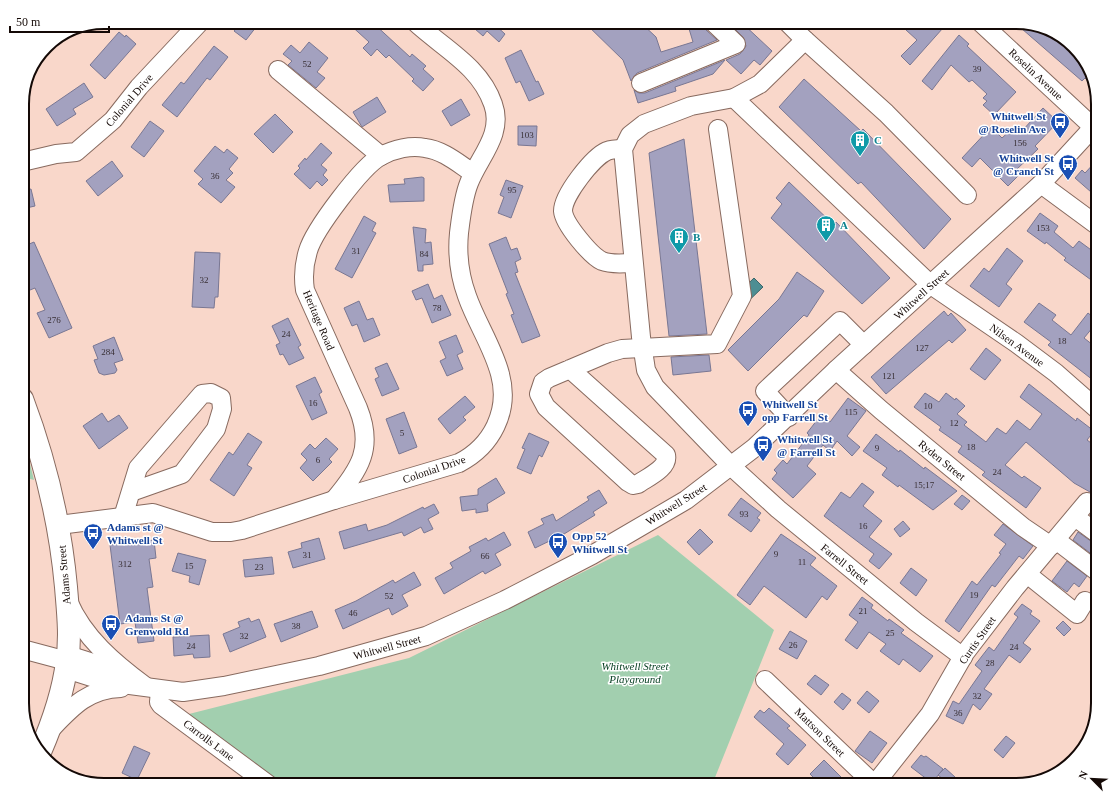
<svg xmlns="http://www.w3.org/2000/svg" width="1120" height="807" font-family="Georgia,serif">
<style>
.green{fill:#a2cfaf}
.water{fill:#4d8e93;stroke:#3c6669}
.building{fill:#a3a1bf;stroke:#797793}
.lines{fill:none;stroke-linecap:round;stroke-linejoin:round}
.minor-casing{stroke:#886a5f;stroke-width:20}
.major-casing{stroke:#886a5f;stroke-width:24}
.minor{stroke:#fff;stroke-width:18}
.major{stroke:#fff;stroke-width:22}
.labels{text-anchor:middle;stroke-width:3;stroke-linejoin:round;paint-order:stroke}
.number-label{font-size:9px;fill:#382f34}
.street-label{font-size:11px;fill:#140906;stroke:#fff}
.transit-label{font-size:11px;font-weight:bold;fill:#164399;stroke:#fff;text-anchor:start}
.culture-label{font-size:11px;font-weight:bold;fill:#0d838f;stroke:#fff;text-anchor:start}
.park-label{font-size:11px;font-style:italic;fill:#033d1f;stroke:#fff}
.rim{fill:none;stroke:#140906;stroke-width:2}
</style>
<rect width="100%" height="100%" fill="#f9d7ca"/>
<g class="green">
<path d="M28 456 34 480 27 478 22 474V462Z"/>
<path d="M658 535 774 630 712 785H285L185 715 409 658Z"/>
</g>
<path class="water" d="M754 278 763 287 737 312 728 303Z"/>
<g class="building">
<path d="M242 22H260L246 40 234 31Z"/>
<path d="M347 22H372L410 57 412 54 426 66 423 69 434 79 423 91 412 81 414 79 389 55 386 58 377 49 371 56 363 48 369 42Z"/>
<path d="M467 22H496L494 24 505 34 499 42 487 31 483 36Z"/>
<path d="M584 22H640L656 37 661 52 693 42 687 22H703L706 30 717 40 637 73 631 81 623 60Z"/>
<path d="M728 22H741L772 51 760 65 754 60 741 74 726 60 740 54 746 46 743 37Z"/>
<path d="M913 22H937L943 28 910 65 901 56 917 40 906 30Z"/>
<path d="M1014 22 1066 39 1069 43 1068 44 1089 67 1094 86 1085 78 1082 81Z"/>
<path d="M119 32 125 37 126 35 136 44 105 79 90 65Z"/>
<path d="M959 35 969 44 967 46 1016 92 994 115 983 105 987 101 983 98 987 94 972 80 969 82 951 65 932 90 922 81Z"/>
<path d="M309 42 328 58 317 72 325 78 316 88 288 65 292 61 283 54 291 45 300 53Z"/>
<path d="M214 46 228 57 210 80 207 78 177 117 162 105 181 82 184 84Z"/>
<path d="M521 50 536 82 538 81 544 94 529 101 520 81 516 83 505 58Z"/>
<path d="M725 60 713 74 675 87 676 91 638 103 634 90 639 93H645Z"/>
<path d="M804 79 861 131 863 129 951 219 924 249 861 182 858 184 779 107Z"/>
<path d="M84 83 93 97 73 109 76 114 57 126 46 109Z"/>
<path d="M377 97 386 112 362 127 353 112Z"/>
<path d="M461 99 470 115 451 126 442 111Z"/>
<path d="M1043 108 1058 122 1035 146 1038 149 1016 170 1020 174 1008 186 980 158 972 167 962 158 991 127 1002 138 1015 126 1021 132Z"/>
<path d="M275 114 293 132 273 153 254 134Z"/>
<path d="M150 121 164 131 144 157 131 147Z"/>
<path d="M518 126H537L536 146 518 145Z"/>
<path d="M684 139 707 334 669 336 649 153Z"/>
<path d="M321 143 332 153 321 165 327 170 323 175 328 180 322 186 317 181 310 189 294 174 300 168 298 166 305 158 306 160Z"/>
<path d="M215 146 224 153 227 149 238 158 229 169 233 173 226 180 235 187 221 203 198 184 203 179 194 171Z"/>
<path d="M1098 159V185L1091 192 1075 178 1082 170 1085 173Z"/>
<path d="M112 161 123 176 98 196 86 181Z"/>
<path d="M422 177 424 178V201L390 202 388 185 405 184 404 179Z"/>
<path d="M506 180 523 186 511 218 498 213 504 197 500 195Z"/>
<path d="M789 182 834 225 836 222 890 278 862 304 771 218 782 204 776 198Z"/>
<path d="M31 189 35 206 22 209V191Z"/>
<path d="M1040 213 1058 226 1054 232 1073 248 1079 241 1098 255V285L1064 260 1066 258 1046 242 1045 244 1027 231Z"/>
<path d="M364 216 376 223 372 231 376 233 352 278 335 269Z"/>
<path d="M413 227 426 229 425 243 431 242 433 264 423 265V271H418Z"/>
<path d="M506 237 511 250 517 248 521 259 515 262 518 272 515 273 540 336 522 343 511 315 514 314 506 294 508 293 489 244Z"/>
<path d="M34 242 72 328 49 338 37 313 45 310 35 288 25 292 22 285V247Z"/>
<path d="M1007 248 1023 261 1006 284 1012 289 999 307 970 286 984 268 989 272Z"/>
<path d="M195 252 220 253 218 297H215L214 308 192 307Z"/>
<path d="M797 272 824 291 807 317 804 315 748 371 728 350 779 299Z"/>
<path d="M428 284 434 299 442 295 451 315 432 323 422 298 416 300 412 291Z"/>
<path d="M359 301 367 320 373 318 380 335 364 342 357 324 352 326 344 308Z"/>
<path d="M1039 303 1056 315 1052 320 1071 335 1088 313 1098 321 1084 338 1098 349V384L1048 345 1051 342 1024 322Z"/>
<path d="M944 311 948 316 951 313 966 330 952 343 949 340 886 394 871 377Z"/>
<path d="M288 318 301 345 298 347 304 358 289 365 283 354 280 355 276 345 280 343 272 326Z"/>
<path d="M456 335 463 352 457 355 463 369 447 376 440 361 446 358 439 342Z"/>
<path d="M114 337 123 360 114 363 117 370 115 373 104 375 99 373 94 360 98 359 93 346Z"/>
<path d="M986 348 1001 360 985 380 970 369Z"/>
<path d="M709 355 711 371 673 375 671 357Z"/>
<path d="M387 363 399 389 382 396 375 379 379 377 375 368Z"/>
<path d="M315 377 322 392 319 394 327 413 312 420 296 386Z"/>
<path d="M1029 384 1076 421 1077 418 1094 431 1087 440 1098 448V479L1090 492 1074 483 1026 442 1005 465 1022 478 1024 476 1041 488 1026 508 982 475 985 472 958 452 962 446 939 430 941 427 914 407 925 393 939 402 946 393 955 400 956 398 965 406 957 414 967 422 964 425 986 442 997 428 1006 434 1017 420 1030 430 1042 414 1020 397Z"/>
<path d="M465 396 475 407 463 417 466 420 450 434 438 419Z"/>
<path d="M848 398 866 411 847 436 860 447 852 456 837 441 830 451 823 445 807 466 816 474 793 498 772 479 777 473 774 470 783 460 787 464 809 435 807 433 821 415 830 422Z"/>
<path d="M404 412 417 447 399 454 386 419Z"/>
<path d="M102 413 108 422 119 415 128 428 99 449 83 426Z"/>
<path d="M248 433 262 442 247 465 252 468 234 496 210 480 229 452 233 455Z"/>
<path d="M529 433 549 442 542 457 539 455 531 474 517 468 525 449 522 448Z"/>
<path d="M876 434 899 452 900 450 924 469 925 467 957 491 933 510 899 485 898 487 882 475 887 468 863 451Z"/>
<path d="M326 438 338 449 329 459 332 462 313 481 300 468 307 460 301 454 310 444 315 449Z"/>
<path d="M496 478 505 493 487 504 488 511 476 513V509L462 511 460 497 478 495V489Z"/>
<path d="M862 483 874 492 863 506 882 521 869 537 892 554 879 569 869 561 874 554 824 516 841 492 850 498Z"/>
<path d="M599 490 607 503 593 512 595 515 564 534 535 548 528 532 544 524 541 519 553 514 556 521 589 500 587 497Z"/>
<path d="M962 495 970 501 962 510 954 504Z"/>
<path d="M741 498 761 513 757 518 760 520 751 532 728 515Z"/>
<path d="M434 504 439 513 428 519 433 529 424 533 421 527 404 536 402 532 344 549 339 532 366 524 368 531 387 525 423 507 424 509Z"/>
<path d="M903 521 910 529 900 537 894 529Z"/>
<path d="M1003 524 1033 546 1023 559 1019 556 995 587 992 585 959 632 945 621 972 581 977 585 1001 554 999 553 1006 544 994 535Z"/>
<path d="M700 529 713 542 699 555 687 542Z"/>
<path d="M504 532 511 545 495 554 501 565 485 574 483 571 444 594 435 578 453 568 450 563 471 551 469 547 486 538 488 541Z"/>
<path d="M1078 532 1092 542 1098 544V559L1073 540Z"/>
<path d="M781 534 816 558 810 565 837 586 827 600 822 596 806 618 764 586 750 605 737 595Z"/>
<path d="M319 538 325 559 293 568 288 552 302 548 301 543Z"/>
<path d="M154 540 156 558 149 559 153 587 147 588 154 641 138 643 135 622 120 624 110 545Z"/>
<path d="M178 553 206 560 199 585 189 582 190 576 172 571Z"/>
<path d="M272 557 274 574 245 577 243 560Z"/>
<path d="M1067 561 1087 576 1079 587 1074 583 1067 592 1052 581Z"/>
<path d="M911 568 927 580 916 596 900 583Z"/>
<path d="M414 572 421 585 402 595 408 606 392 615 389 608 343 629 335 610 356 601 393 580 395 583Z"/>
<path d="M862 597 873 605 871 608 888 621 889 619 904 630 901 633 933 656 920 672 903 659 899 665 880 651 886 644 869 632 857 649 845 640 858 622 849 615Z"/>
<path d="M1022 604 1032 611 1030 614 1040 621 1023 643 1031 649 1020 663 1009 655 984 689 992 694 980 710 973 704 963 724 946 716 953 701 959 704 982 671 975 665 989 647 994 651 1018 617 1014 614Z"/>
<path d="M312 611 318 627 281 642 274 624Z"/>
<path d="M249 618 251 622 259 619 266 637 230 652 223 634 240 627 238 622Z"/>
<path d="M1063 621 1071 629 1064 636 1056 628Z"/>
<path d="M790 631 807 641 797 659 779 649Z"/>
<path d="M209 635 210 657 194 658 193 654 174 656 173 637Z"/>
<path d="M815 675 829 685 821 695 807 684Z"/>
<path d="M867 691 879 701 869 713 857 703Z"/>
<path d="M842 693 851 700 843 710 834 702Z"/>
<path d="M769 708 790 726 787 728 806 745 788 765 776 754 784 744 754 717 760 710 764 713Z"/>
<path d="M870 731 887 743 872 763 855 751Z"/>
<path d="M1006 736 1015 743 1003 758 994 750Z"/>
<path d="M134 746 150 753 137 780 122 773Z"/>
<path d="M921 755 924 757 926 756 943 769 932 783 911 767Z"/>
<path d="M824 760 849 785H821L810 774Z"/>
<path d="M945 768 955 777 949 784 938 775Z"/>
</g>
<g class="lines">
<defs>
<g id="minor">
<path d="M787 22 805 40"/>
<path d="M980 22 1093 127"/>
<path d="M278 70 381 156"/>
<path d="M641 83 736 44 713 22"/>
<path d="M734 98 931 285 1016 343 1056 373 1098 410"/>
<path d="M623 149C617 149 612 149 607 151 593 157 563 195 563 211 564 224 591 256 602 261 612 265 623 263 633 263"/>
<path d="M22 162 56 154 76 152 113 120 139 87 200 22"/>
<path d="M1041 184 1098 226"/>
<path d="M570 369 666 455C669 468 648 477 638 484L633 485 628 482 546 407 539 394 543 382 549 378 608 353 622 349 717 344 742 296 718 129"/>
<path d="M836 370 881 410 1023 527 1051 546"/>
<path d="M789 417 765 391 840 321 864 345"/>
<path d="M334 500C360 469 374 448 358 408L305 290C303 277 304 264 308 251 314 230 362 166 381 156 394 149 411 145 425 148 443 150 459 164 473 173"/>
<path d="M123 517 138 468 202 394 211 393 221 398 222 409 216 429 182 474 131 492"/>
<path d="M1075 517 1098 534"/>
<path d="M59 525 153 513 212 532H231L242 530 334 500 459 463C492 446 510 411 500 374 493 347 476 322 467 296 460 277 457 254 459 233 461 217 463 198 469 183 479 157 504 134 493 104 480 66 443 48 415 22"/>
<path d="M1056 540 1098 572"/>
<path d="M1027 574 1077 614 1085 601"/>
<path d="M68 601C84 638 114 663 145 686"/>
<path d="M22 649 67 661"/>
<path d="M68 655 109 668 120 674"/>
<path d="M963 657 916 622 778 509 732 467 655 387 646 370 641 337 623 149 630 135 644 124 691 106 734 98 760 84 805 40 886 113 967 195"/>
<path d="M66 669 107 682 183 692 224 686 319 666 426 636 505 600 592 555 686 500 754 448 836 370 1041 184 1098 122"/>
<path d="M765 680 875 785"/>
<path d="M160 690 159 702 161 705 269 785"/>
<path d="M51 729C72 707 88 689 121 688"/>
<path d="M874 785 930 714 965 653 1015 588 1087 502"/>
</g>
<path id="major" d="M22 399C45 460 60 521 66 587 68 612 71 637 67 662 63 694 53 722 40 752"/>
</defs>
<use href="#minor" class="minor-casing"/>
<use href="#major" class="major-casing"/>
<use href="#minor" class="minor"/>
<use href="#major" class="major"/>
</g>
<defs>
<symbol id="bus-pin" viewBox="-11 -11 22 30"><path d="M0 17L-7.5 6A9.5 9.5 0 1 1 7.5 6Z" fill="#1a4fb4" stroke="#fff"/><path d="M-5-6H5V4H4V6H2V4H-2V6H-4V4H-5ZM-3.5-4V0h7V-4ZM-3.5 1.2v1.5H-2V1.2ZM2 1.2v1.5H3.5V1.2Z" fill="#fff"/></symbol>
<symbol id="building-pin" viewBox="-11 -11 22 30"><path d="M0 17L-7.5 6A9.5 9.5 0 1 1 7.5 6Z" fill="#0f9aa8" stroke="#fff"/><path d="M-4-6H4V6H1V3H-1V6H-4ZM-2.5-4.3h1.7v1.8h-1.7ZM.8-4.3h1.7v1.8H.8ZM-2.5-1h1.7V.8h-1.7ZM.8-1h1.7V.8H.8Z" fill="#fff"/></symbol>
</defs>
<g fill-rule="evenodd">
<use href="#bus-pin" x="1049" y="111" width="22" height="30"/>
<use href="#building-pin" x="849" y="129" width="22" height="30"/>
<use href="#bus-pin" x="1057" y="153" width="22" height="30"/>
<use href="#building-pin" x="815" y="214" width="22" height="30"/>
<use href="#building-pin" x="668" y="226" width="22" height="30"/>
<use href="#bus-pin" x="737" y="399" width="22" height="30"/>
<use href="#bus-pin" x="752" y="434" width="22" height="30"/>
<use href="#bus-pin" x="82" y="522" width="22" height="30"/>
<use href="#bus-pin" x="547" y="531" width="22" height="30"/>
<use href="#bus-pin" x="100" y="613" width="22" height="30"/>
</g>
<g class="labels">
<g class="number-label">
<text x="307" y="67">52</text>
<text x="977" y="72">39</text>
<text x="527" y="138">103</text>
<text x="1020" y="146">156</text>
<text x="215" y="179">36</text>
<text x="512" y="193">95</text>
<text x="1043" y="231">153</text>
<text x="356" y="254">31</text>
<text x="424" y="257">84</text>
<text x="204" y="283">32</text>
<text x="437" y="311">78</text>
<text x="54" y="323">276</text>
<text x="286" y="337">24</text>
<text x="1062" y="344">18</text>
<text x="922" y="351">127</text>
<text x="108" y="355">284</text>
<text x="889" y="379">121</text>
<text x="313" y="406">16</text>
<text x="928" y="409">10</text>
<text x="851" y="415">115</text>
<text x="954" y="426">12</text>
<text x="402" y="436">5</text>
<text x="971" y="450">18</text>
<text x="877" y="451">9</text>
<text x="318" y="463">6</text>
<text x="997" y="475">24</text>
<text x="924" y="488">15;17</text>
<text x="744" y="517">93</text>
<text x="863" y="529">16</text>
<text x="776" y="557">9</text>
<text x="307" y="558">31</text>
<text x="485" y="559">66</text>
<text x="802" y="565">11</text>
<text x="125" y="567">312</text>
<text x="189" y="569">15</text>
<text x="259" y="570">23</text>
<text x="974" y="598">19</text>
<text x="389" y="599">52</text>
<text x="863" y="614">21</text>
<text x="353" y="616">46</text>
<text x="296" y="629">38</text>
<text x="890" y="636">25</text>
<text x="244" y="639">32</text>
<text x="793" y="648">26</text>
<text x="191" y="649">24</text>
<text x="1014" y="650">24</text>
<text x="990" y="666">28</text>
<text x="977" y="699">32</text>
<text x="958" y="716">36</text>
</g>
<g class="street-label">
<text transform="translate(1036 74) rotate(43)" y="4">Roselin Avenue</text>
<text transform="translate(129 100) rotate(-49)" y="4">Colonial Drive</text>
<text transform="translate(921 294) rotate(-42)" y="4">Whitwell Street</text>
<text transform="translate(319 320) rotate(67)" y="4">Heritage Road</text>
<text transform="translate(1017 345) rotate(36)" y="4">Nilsen Avenue</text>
<text transform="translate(942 460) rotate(39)" y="4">Ryden Street</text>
<text transform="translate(434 469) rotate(-19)" y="4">Colonial Drive</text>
<text transform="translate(676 504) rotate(-32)" y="4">Whitwell Street</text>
<text transform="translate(845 564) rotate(39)" y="4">Farrell Street</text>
<text transform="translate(64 575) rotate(-95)" y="4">Adams Street</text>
<text transform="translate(977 640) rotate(-55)" y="4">Curtis Street</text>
<text transform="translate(387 647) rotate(-15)" y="4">Whitwell Street</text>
<text transform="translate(820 732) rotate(44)" y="4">Mattson Street</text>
<text transform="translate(209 740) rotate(37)" y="4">Carrolls Lane</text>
</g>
<g class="transit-label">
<text x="1046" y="120" text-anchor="end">Whitwell St<tspan x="1046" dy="13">@ Roselin Ave</tspan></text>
<text x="1054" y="162" text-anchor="end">Whitwell St<tspan x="1054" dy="13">@ Cranch St</tspan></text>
<text x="762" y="408">Whitwell St<tspan x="762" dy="13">opp Farrell St</tspan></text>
<text x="777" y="443">Whitwell St<tspan x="777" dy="13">@ Farrell St</tspan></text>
<text x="107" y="531">Adams st @<tspan x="107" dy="13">Whitwell St</tspan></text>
<text x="572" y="540">Opp 52<tspan x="572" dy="13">Whitwell St</tspan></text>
<text x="125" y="622">Adams St @<tspan x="125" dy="13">Grenwold Rd</tspan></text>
</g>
<g class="culture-label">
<text x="874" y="144">C</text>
<text x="840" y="229">A</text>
<text x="693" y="241">B</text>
</g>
<g class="park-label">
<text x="635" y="670">Whitwell Street<tspan x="635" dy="13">Playground</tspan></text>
</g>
</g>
<path d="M0 0H1120V807H0ZM104 29H1016A75 75 0 0 1 1091 104V703A75 75 0 0 1 1016 778H104A75 75 0 0 1 29 703V104A75 75 0 0 1 104 29Z" fill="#fff" fill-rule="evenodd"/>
<path class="rim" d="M104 29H1016A75 75 0 0 1 1091 104V703A75 75 0 0 1 1016 778H104A75 75 0 0 1 29 703V104A75 75 0 0 1 104 29Z"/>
<g transform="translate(1092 779) rotate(294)" stroke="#ffffff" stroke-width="3" paint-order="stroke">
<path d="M0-3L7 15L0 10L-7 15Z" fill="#140906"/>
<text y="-6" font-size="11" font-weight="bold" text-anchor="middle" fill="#140906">N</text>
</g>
<path d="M10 26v6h99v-6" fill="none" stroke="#140906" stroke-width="2"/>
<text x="16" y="26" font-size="12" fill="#140906" stroke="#ffffff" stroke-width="3" paint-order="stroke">50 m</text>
</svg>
